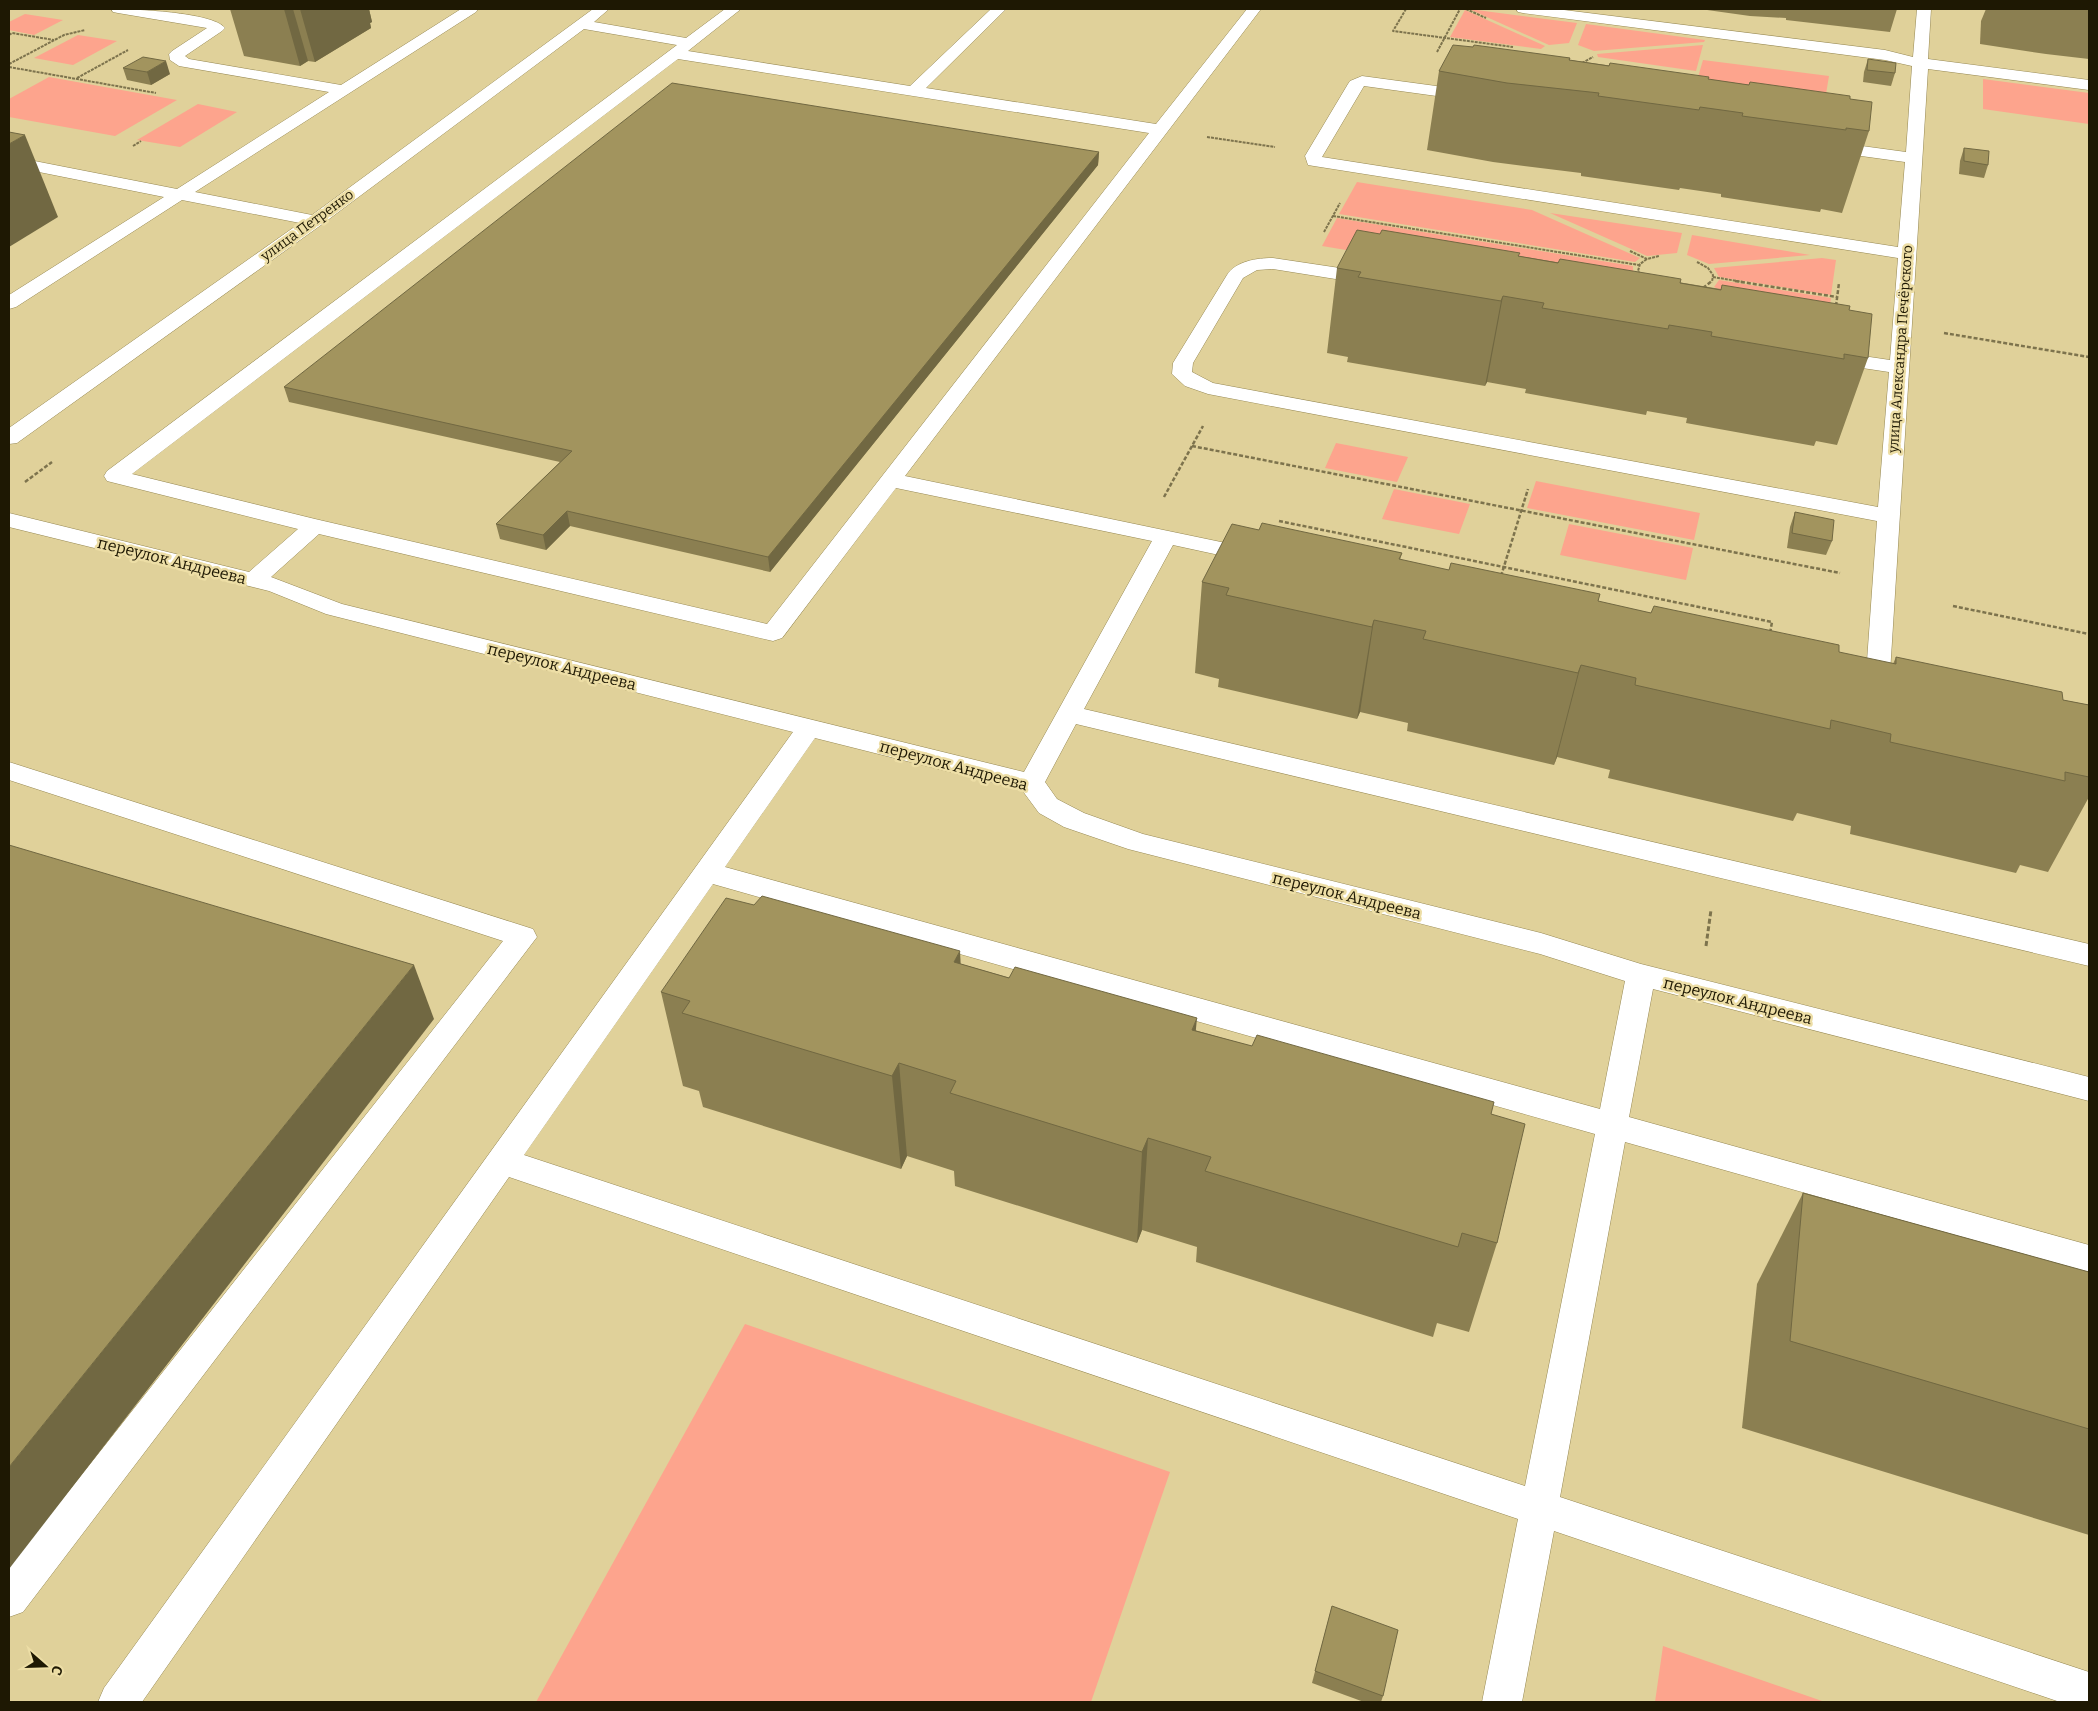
<svg xmlns="http://www.w3.org/2000/svg" width="2098" height="1711" font-family="Bitter,serif">
<style>
.green{fill:#fda48d}
.lines{fill:none;stroke-linecap:round;stroke-linejoin:round}
.minor-casing{stroke:#968853;stroke-width:1}
.path-far2{stroke:#7d734d;stroke-width:2;stroke-dasharray:3 1;stroke-linecap:butt}
.path-far1{stroke:#7d734d;stroke-width:2.5;stroke-dasharray:4 2;stroke-linecap:butt}
.path{stroke:#7d734d;stroke-width:3;stroke-dasharray:5 2.5;stroke-linecap:butt}
.minor{fill:#fff;fill-rule:evenodd}
.wall{fill:#8b7f51}
.shaded-wall{fill:#716842}
.building{fill:#a2945e;stroke:#716842}
.labels{text-anchor:middle;stroke-width:5;stroke-linejoin:round;paint-order:stroke}
.far-street-label{font-size:14px;fill:#1e1803;stroke:#eddea6}
.street-label{font-size:16px;fill:#1e1803;stroke:#eddea6}
</style>
<rect width="100%" height="100%" fill="#e0d19a"/>
<g class="green">
<path d="M1469 9 1577 23 1569 43 1549 45Z"/>
<path d="M1465 10 1545 46 1541 49 1450 37Z"/>
<path d="M25 14 63 20 34 35 9 30V22Z"/>
<path d="M1586 24 1705 40 1704 42 1594 51 1578 45Z"/>
<path d="M78 35 117 41 73 65 34 58Z"/>
<path d="M1703 45 1696 71 1598 57 1597 54Z"/>
<path d="M1703 60 1829 76 1823 112 1693 94Z"/>
<path d="M49 77 177 100 115 136 9 117V99Z"/>
<path d="M1983 79 2089 93V124L1983 109Z"/>
<path d="M198 104 237 112 180 147 137 140Z"/>
<path d="M1357 182 1532 210 1640 258 1635 262 1339 214Z"/>
<path d="M1550 213 1682 233 1677 253 1647 256Z"/>
<path d="M1337 218 1633 266C1631 280 1654 294 1664 303L1322 246Z"/>
<path d="M1692 235 1810 255 1709 264 1687 255Z"/>
<path d="M1822 258 1836 260 1831 295 1719 277 1714 268Z"/>
<path d="M1719 280 1831 298 1827 327 1789 321 1714 287Z"/>
<path d="M1336 443 1408 457 1397 482 1325 468Z"/>
<path d="M1536 481 1700 513 1694 540 1527 508Z"/>
<path d="M1394 489 1470 504 1459 534 1382 519Z"/>
<path d="M1569 524 1693 548 1686 580 1560 555Z"/>
<path d="M745 1324 1170 1472 1091 1702H536Z"/>
<path d="M1663 1646 1825 1702H1655Z"/>
</g>
<g class="lines">
<defs>
<g id="minor">
<path d="M111 9C132 9 213 12 225 28L222 31 185 56 189 59 341 85 461 9H478L476 12 195 192 312 215 593 9H609L594 22 686 38 725 9H741L688 51 910 86 991 9H1006L926 88 1156 124 1247 9H1261L905 476 1264 551 1268 556 1264 561 1256 563 1173 545 1084 709 2089 944V966L1076 724 1045 782 1057 799 1084 813 1143 834 1541 933 1641 964 2089 1077V1101L1653 989 1629 1117 2089 1245V1273L1625 1142 1560 1497 2089 1672V1702H2060L1554 1531 1522 1702H1482L1518 1519 509 1177 142 1702H98L104 1688 793 732 326 614 269 591 9 527V513L249 572 298 529 107 481 104 476 107 471 677 45 584 29 321 225 17 443 9 444V428L300 223 182 200 16 307 9 309V295L164 197 9 166V156L177 189 329 92 179 66 170 60 169 54 172 51 207 28 118 13 113 12ZM678 59 1149 133 767 624 315 519 132 474ZM896 488 1152 541 1024 772 342 604 271 577 319 534 773 641 782 638ZM815 738 1022 790 1039 813 1064 827 1128 849 1540 954 1625 981 1600 1109 725 867ZM713 884 1595 1134 1525 1486 524 1155Z"/>
<path d="M1516 9H1556L1885 50 1913 57 1917 9H1931L1928 59 2089 80V90L1928 69 1889 689 1886 695 1877 697 1868 695 1865 689 1877 521 1208 394 1185 386 1172 374 1173 363 1227 275C1236 261 1257 258 1273 258L1373 273 1380 275 1382 279 1380 283 1373 285 1273 269 1257 270 1243 278 1193 363 1192 372 1213 383 1878 507 1889 372 1829 363 1822 361 1819 357 1822 353 1829 351 1890 360 1898 258 1314 166 1308 165 1305 156 1348 84 1350 81 1362 76 1473 91 1481 96 1479 99 1473 101 1364 86 1322 157 1898 247 1905 162 1825 151 1819 150 1817 146 1819 142 1825 141 1906 152 1912 66 1885 60 1523 13 1518 12Z"/>
<path d="M9 762 533 929 537 937 23 1612 9 1617V1567L503 941 9 780Z"/>
</g>
</defs>
<use href="#minor" class="minor-casing"/>
<g class="path-far2">
<path d="M1406 9 1393 31 1513 47"/>
<path d="M1466 9 1486 18"/>
<path d="M9 35 12 33 54 40"/>
<path d="M1437 52 1460 9"/>
<path d="M1582 63 1593 57"/>
<path d="M9 64 64 35 85 30"/>
<path d="M9 67 156 93"/>
<path d="M77 78 128 50"/>
<path d="M1207 137 1275 147"/>
<path d="M133 146 141 141"/>
<path d="M1333 216 1639 265"/>
<path d="M1324 232 1340 203"/>
<path d="M1630 251 1647 259 1659 256"/>
<path d="M1697 262 1708 268 1713 275 1712 282"/>
<path d="M1640 274 1638 271 1640 264 1647 259"/>
<path d="M1713 277 1743 282"/>
</g>
<g class="path-far1">
<path d="M1735 281 1837 297"/>
<path d="M1703 288 1712 281"/>
<path d="M1836 306 1839 283"/>
<path d="M1944 333 2089 357"/>
<path d="M1192 446 1840 573"/>
<path d="M25 482 52 462"/>
<path d="M1164 497 1203 426"/>
<path d="M1279 521 1772 622 1770 633"/>
<path d="M1501 576 1528 489"/>
<path d="M1953 606 2089 634"/>
</g>
<path class="path" d="M1706 946 1711 910"/>
<use href="#minor" class="minor"/>
</g>
<g class="wall">
<path d="M230 9H369L372 22 370 23 371 28 315 62 308 61 300 66 244 56Z"/>
<path d="M1700 9H1897L1890 32 1786 20V18L1750 16Z"/>
<path d="M1986 9H2089V59L2046 54 1980 44 1981 21Z"/>
<path d="M1473 47 1570 58V60L1850 99 1869 131 1842 213 1821 209 1820 212 1721 197V194L1680 188 1679 190 1581 176V173L1493 162 1427 150 1439 71Z"/>
<path d="M1868 59 1895 73 1891 86 1863 82 1864 72Z"/>
<path d="M123 68 170 74 151 85 127 80Z"/>
<path d="M1964 148 1988 165 1984 178 1959 174 1960 161Z"/>
<path d="M1099 152 1098 165 770 572 570 526 546 550 500 539 496 524 560 462 289 402 284 387Z"/>
<path d="M1519 256 1849 310 1868 358 1837 445 1816 441 1814 446 1686 423 1687 418 1647 411 1646 415 1525 393 1526 389 1487 382 1485 386 1347 362 1348 357 1327 353 1337 268Z"/>
<path d="M1795 512 1832 541 1826 555 1787 548 1790 527Z"/>
<path d="M1259 530 1402 553 1400 560 1893 664 1896 657 2063 700 2089 705V797L2048 872 2020 865 2016 873 1850 834 1851 826 1797 813 1793 821 1608 778 1610 770 1557 757 1554 765 1407 731 1408 723 1360 712 1357 719 1218 687 1219 679 1195 673 1202 582Z"/>
<path d="M961 964 1491 1114 1497 1243 1469 1332 1437 1323 1433 1337 1196 1262 1197 1247 1142 1230 1137 1243 955 1186 954 1171 907 1156 901 1169 703 1107 699 1091 683 1086 661 992Z"/>
<path d="M1803 1193 2089 1272V1535L1742 1428 1757 1284Z"/>
<path d="M1332 1606 1383 1696 1381 1702H1364L1312 1683Z"/>
</g>
<g class="shaded-wall">
<path d="M284 9H293L308 61 300 66Z"/>
<path d="M300 9H369L372 22 370 23 371 28 315 62Z"/>
<path d="M166 61 170 74 151 85 147 72Z"/>
<path d="M25 135 58 217 9 247V144Z"/>
<path d="M1099 152 1098 165 770 572 768 557Z"/>
<path d="M1503 296 1487 382 1485 386 1501 301Z"/>
<path d="M567 511 570 526 546 550 543 535Z"/>
<path d="M1374 620 1360 712 1357 719 1372 627Z"/>
<path d="M1581 665 1557 757 1554 765 1578 673Z"/>
<path d="M960 951 965 1046 954 962Z"/>
<path d="M414 965 434 1019 9 1569V1467Z"/>
<path d="M1197 1018 1188 1112 1192 1030Z"/>
<path d="M899 1063 907 1156 901 1169 892 1076Z"/>
<path d="M1148 1138 1142 1230 1137 1243 1142 1152Z"/>
</g>
<g class="building">
<path d="M1453 45 1473 47 1474 45 1570 58 1569 60 1609 66 1610 63 1709 77 1708 79 1749 85 1750 82 1850 96V99L1872 102 1869 131 1846 128V130L1742 116 1743 113 1700 107 1699 110 1598 96 1599 93 1507 83 1439 71Z"/>
<path d="M143 57 166 61 147 72 123 68Z"/>
<path d="M1868 59 1896 63 1895 73 1867 70Z"/>
<path d="M672 83 1099 152 768 557 567 511 543 535 496 524 572 451 284 387Z"/>
<path d="M9 132 25 135 9 144Z"/>
<path d="M1964 148 1989 151 1988 165 1964 161Z"/>
<path d="M1357 230 1380 234 1382 230 1520 253 1518 256 1558 263 1560 259 1681 279 1680 283 1721 290 1722 285 1850 306 1849 310 1872 314 1868 358 1844 354V359L1711 336 1712 332 1669 325 1668 329 1542 308 1544 303 1503 296 1501 301 1358 277 1361 272 1337 268Z"/>
<path d="M1795 512 1834 520 1832 541 1792 533Z"/>
<path d="M1262 523 1402 553 1399 559 1449 570 1451 563 1600 594 1598 601 1651 613 1654 606 1839 645V652L1896 664V657L2062 692 2063 700 2089 705V777L2065 772V781L1890 742 1891 734 1831 720 1830 729 1635 685 1636 678 1581 665 1578 673 1423 639 1426 631 1374 620 1372 627 1226 595 1229 588 1202 582 1232 524 1259 530Z"/>
<path d="M9 845 414 965 9 1467Z"/>
<path d="M762 896 960 951 954 962 1009 978 1015 967 1197 1018 1192 1030 1252 1046 1257 1035 1494 1102 1491 1114 1525 1124 1497 1243 1462 1233 1458 1247 1205 1171 1211 1157 1148 1138 1142 1152 950 1093 956 1081 899 1063 892 1076 682 1013 690 1001 661 992 726 898 754 905Z"/>
<path d="M1803 1193 2089 1272V1429L1790 1341Z"/>
<path d="M1332 1606 1398 1630 1383 1696 1315 1671Z"/>
</g>
<g class="labels">
<g class="far-street-label">
<text transform="translate(307 225) rotate(-36)" y="5">улица Петренко</text>
<text transform="translate(1900 349) rotate(-86)" y="5">улица Александра Печёрского</text>
</g>
<g class="street-label">
<text transform="translate(172 560) rotate(14)" y="6">переулок Андреева</text>
<text transform="translate(562 666) rotate(14)" y="6">переулок Андреева</text>
<text transform="translate(954 765) rotate(15)" y="6">переулок Андреева</text>
<text transform="translate(1347 895) rotate(14)" y="6">переулок Андреева</text>
<text transform="translate(1738 1000) rotate(14)" y="6">переулок Андреева</text>
</g>
</g>
<rect width="2098" height="1711" fill="none" stroke="#1e1803" stroke-width="20"/>
<g transform="translate(45 1666) rotate(110)" stroke="#eddea6" stroke-width="4" paint-order="stroke">
<path d="M0-4L9 19L0 12L-9 19Z" fill="#1e1803"/>
<text y="-8" font-size="14" font-weight="bold" text-anchor="middle" fill="#1e1803">С</text>
</g>
</svg>
